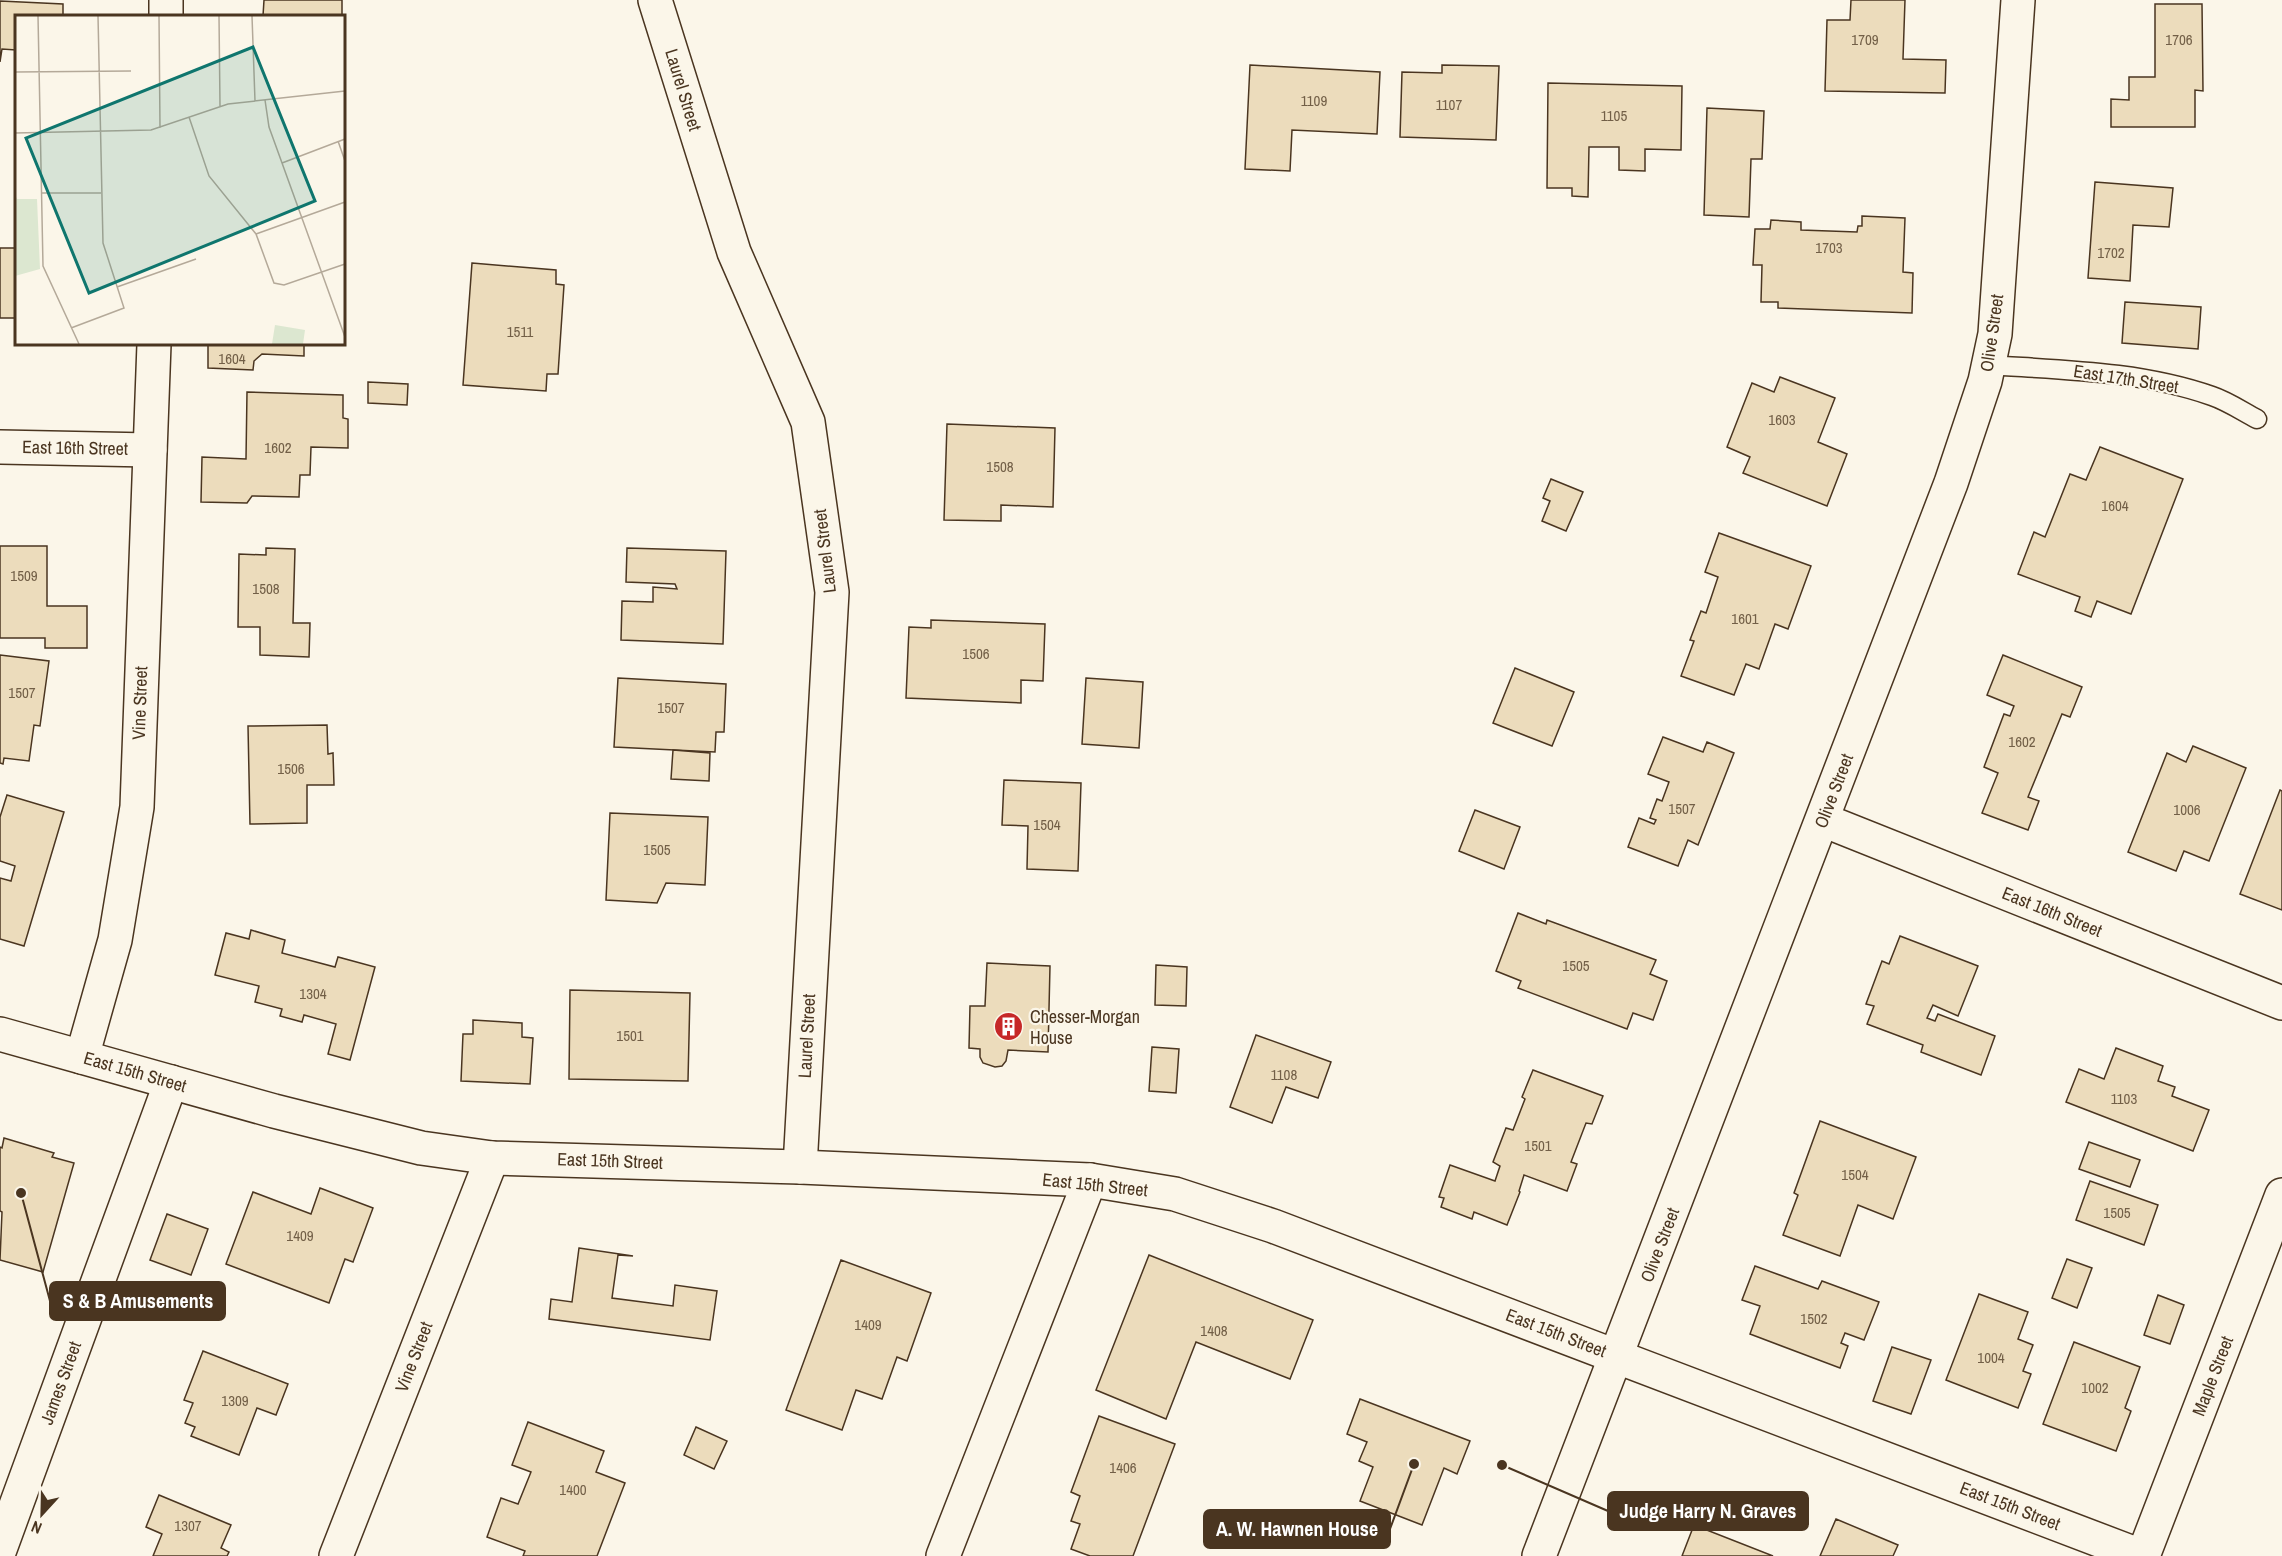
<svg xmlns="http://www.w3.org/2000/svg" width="2282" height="1556" font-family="'Archivo Narrow',sans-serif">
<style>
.building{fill:#ecdcbc;stroke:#4a3520;stroke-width:1.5}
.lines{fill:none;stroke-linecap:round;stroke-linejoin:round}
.service-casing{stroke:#4a3520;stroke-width:21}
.minor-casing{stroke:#4a3520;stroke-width:36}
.tertiary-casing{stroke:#4a3520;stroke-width:36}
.service{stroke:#fbf6e9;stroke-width:18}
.minor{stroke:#fbf6e9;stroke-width:33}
.tertiary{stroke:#fbf6e9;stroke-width:33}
.labels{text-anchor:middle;stroke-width:4.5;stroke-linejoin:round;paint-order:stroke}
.number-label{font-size:15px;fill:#725f47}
.street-label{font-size:18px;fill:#4a3520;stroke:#fbf6e9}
.poi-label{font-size:18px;fill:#4a3520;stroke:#fbf6e9;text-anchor:start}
.inset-road{fill:none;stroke:#b4a999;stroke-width:1.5}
.view{fill:#0f766e;fill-opacity:0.15;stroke:#0f766e;stroke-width:3}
.inset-edge{fill:none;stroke:#4a3520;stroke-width:3}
.leader{fill:none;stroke:#4a3520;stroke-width:2}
.callout-dot{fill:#4a3520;stroke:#fbf6e9;stroke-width:2}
.callout{fill:#4a3520;stroke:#4a3520;stroke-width:2}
.callout-label{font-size:20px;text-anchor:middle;font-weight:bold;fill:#fff}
</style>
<rect width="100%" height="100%" fill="#fbf6e9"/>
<g class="building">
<path d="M264 0H342V16H263Z"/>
<path d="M1851 0H1905L1903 59 1946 60 1945 93 1825 91 1827 20H1850Z"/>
<path d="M0 1 63 4V16H16V50L2 49 0 62Z"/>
<path d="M2155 4H2202L2203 91 2195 90V127H2111V99L2129 100V77H2155Z"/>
<path d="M1250 65 1380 72 1377 134 1292 130 1290 171 1245 169Z"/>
<path d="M1442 65 1499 66 1496 140 1400 137 1402 72 1442 73Z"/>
<path d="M1548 83 1682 86 1681 150 1645 149V171L1619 170V147H1589L1588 197 1572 196V188H1547Z"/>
<path d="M1707 108 1764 111 1762 159H1751L1749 217 1704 215Z"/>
<path d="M2095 182 2173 188 2169 227 2133 225 2130 281 2088 278Z"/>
<path d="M1862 216 1905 218 1903 272 1913 273 1912 313 1778 308V302H1761L1762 265H1753L1755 229H1770L1771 220 1801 222V230L1857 232 1858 226H1862Z"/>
<rect x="0" y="248" width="16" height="70"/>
<path d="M472 263 556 270V284L564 285 558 374H547L546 391 463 385Z"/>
<path d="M2125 302 2201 307 2198 349 2122 343Z"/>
<path d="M208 344H304V356L262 354 254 361 253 370 208 368Z"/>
<path d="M1780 377 1835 398 1818 442 1847 454 1827 506 1743 473 1750 457 1727 447 1752 383 1774 392Z"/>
<path d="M368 382 408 384 407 405 368 403Z"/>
<path d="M247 392 343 395V418L348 419V448L311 447 310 475H300L299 497 252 496 247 503 201 502 202 457 246 459Z"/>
<path d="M947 424 1055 428 1053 507 1001 505V521L944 520Z"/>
<path d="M2100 447 2183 479 2131 614 2097 601 2091 617 2075 611 2080 597 2018 574 2034 532 2045 537 2070 474 2086 480Z"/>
<path d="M1551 479 1583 492 1566 531 1542 521 1550 501 1543 498Z"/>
<path d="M1719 533 1811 566 1788 629 1775 624 1759 669 1746 664 1734 695 1681 676 1694 641 1690 640 1701 611 1706 613 1718 577 1705 572Z"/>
<path d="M0 546H47V606H87V648H45V638H0Z"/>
<path d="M266 548 295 549 293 623H310L309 657 260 655V627H238L239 554 266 555Z"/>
<path d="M627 548 726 551 723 644 621 640 622 601 653 602V587L677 589 675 584 626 582Z"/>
<path d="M931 620 1045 624 1043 681 1021 680V703L906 698 909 627 931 628Z"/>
<path d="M0 655 49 661 40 726 34 725 29 761 4 758 3 764 0 763Z"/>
<path d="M2003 655 2082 687 2070 717 2062 714 2028 797 2039 801 2028 830 1982 813 1998 773 1984 767 2004 714 2010 716 2014 706 1987 695Z"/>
<path d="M1515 668 1574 692 1552 746 1493 723Z"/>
<path d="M618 678 726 684 724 732H716L715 752 614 747Z"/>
<path d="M1086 678 1143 682 1139 748 1082 744Z"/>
<path d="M327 725 328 754 333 753 334 785H307V823L250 824 248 726Z"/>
<path d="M1663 737 1703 752 1707 742 1734 753 1698 845 1688 840 1678 866 1628 847 1639 818 1654 824 1656 820 1650 818 1657 799 1662 801 1669 782 1648 774Z"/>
<path d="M2193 746 2246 768 2209 861 2184 851 2176 871 2128 852 2167 753 2186 762Z"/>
<path d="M673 750 710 753 709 781 671 779Z"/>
<path d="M1004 780 1081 783 1078 871 1027 869 1028 826 1002 825Z"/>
<path d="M2280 790 2282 791V910L2240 894Z"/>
<path d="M7 795 64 812 24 946 0 939V878L11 881 15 866 0 861V817Z"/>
<path d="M1475 810 1520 827 1504 869 1459 851Z"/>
<path d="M610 813 708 817 705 885 666 883 657 903 606 900Z"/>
<path d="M1518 913 1546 924 1547 920 1656 960 1650 974 1667 981 1653 1020 1633 1013 1627 1029 1518 988 1521 981 1496 971Z"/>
<path d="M251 930 285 940 282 953 335 967 338 957 375 967 350 1060 328 1054 336 1024 304 1015 302 1022 280 1016 282 1009 255 1002 259 986 215 975 226 933 249 939Z"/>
<path d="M1900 936 1978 966 1958 1016 1933 1005 1927 1018 1935 1021 1938 1014 1995 1036 1981 1075 1921 1052 1923 1045 1867 1024 1874 1006 1866 1004 1882 961 1889 964Z"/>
<path d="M987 963 1050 966 1048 1052 1008 1050 1006 1061 1002 1066 995 1067 983 1063 980 1057V1049L969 1048 970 1006H985Z"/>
<path d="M1156 965 1187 967 1186 1006 1155 1005Z"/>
<path d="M570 990 690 993 688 1081 569 1079Z"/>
<path d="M473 1020 522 1023V1037L533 1038 530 1084 461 1081 463 1034H473Z"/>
<path d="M1256 1035 1331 1062 1318 1098 1286 1087 1272 1123 1230 1107Z"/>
<path d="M1152 1047 1179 1049 1176 1093 1149 1091Z"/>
<path d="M2116 1048 2163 1066 2158 1081 2175 1087 2172 1096 2209 1110 2193 1151 2066 1102 2079 1069 2104 1079Z"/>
<path d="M1533 1070 1603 1096 1592 1124 1586 1123 1571 1162 1577 1164 1567 1191 1524 1175 1519 1191 1520 1192 1507 1225 1474 1212 1472 1219 1441 1207 1444 1198 1439 1197 1450 1165 1495 1181 1500 1166 1493 1162 1506 1128 1513 1130 1525 1099 1522 1097Z"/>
<path d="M1820 1121 1916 1157 1893 1219 1858 1205 1840 1256 1783 1235 1798 1195 1794 1193Z"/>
<path d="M4 1138 54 1153 52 1157 74 1163 43 1272 0 1260 2 1212 0 1211V1147L2 1148Z"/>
<path d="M2089 1142 2140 1160 2130 1187 2079 1169Z"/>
<path d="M2090 1181 2158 1205 2144 1245 2076 1220Z"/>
<path d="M320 1188 373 1208 353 1262 345 1259 329 1303 226 1264 253 1192 311 1214Z"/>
<path d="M167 1214 208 1229 191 1275 150 1260Z"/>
<path d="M579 1248 633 1256 618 1255 612 1298 673 1306 675 1285 717 1291 710 1340 549 1319 551 1299 572 1302Z"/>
<path d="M1149 1255 1313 1320 1290 1379 1196 1342 1166 1419 1096 1390Z"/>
<path d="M2067 1259 2092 1268 2077 1308 2052 1298Z"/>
<path d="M841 1260 931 1293 907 1361 897 1357 882 1399 856 1390 842 1430 786 1410Z"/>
<path d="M1755 1266 1818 1289 1822 1281 1879 1302 1864 1340 1845 1333 1841 1343 1848 1346 1840 1368 1750 1334 1760 1306 1742 1300Z"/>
<path d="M1979 1294 2028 1312 2018 1339 2033 1345 2023 1371 2031 1374 2018 1408 1946 1380Z"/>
<path d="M2158 1295 2184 1305 2170 1344 2144 1335Z"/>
<path d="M2074 1342 2140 1367 2125 1408 2131 1411 2116 1451 2043 1424Z"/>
<path d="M1892 1347 1931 1360 1911 1414 1873 1401Z"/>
<path d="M203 1351 288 1384 276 1415 257 1408 239 1455 191 1436 195 1427 185 1423 193 1403 184 1400Z"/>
<path d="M1360 1399 1470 1441 1457 1474 1444 1468 1422 1525 1360 1501 1373 1467 1359 1461 1367 1442 1347 1434Z"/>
<path d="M1099 1416 1175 1444 1133 1556H1090L1071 1549 1080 1524 1071 1521 1080 1496 1071 1492Z"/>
<path d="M528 1422 604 1451 596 1472 625 1483 597 1556H523L525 1551 487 1537 501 1498 518 1504 531 1472 512 1465Z"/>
<path d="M696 1427 727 1441 714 1469 684 1455Z"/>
<path d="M159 1495 231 1525 221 1548 229 1552 227 1556H153L162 1534 146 1527Z"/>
<path d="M1836 1519 1898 1545 1893 1556H1820Z"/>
<path d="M1694 1525 1773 1556H1682Z"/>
</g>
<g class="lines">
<defs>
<path id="service" d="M1989 365C2063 370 2141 371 2212 396 2227 401 2242 411 2257 419"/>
<g id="minor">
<path d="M655 0 734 252 808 422 832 592 800 1167"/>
<path d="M166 16V0"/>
<path d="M0 447 150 450"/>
<path d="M1823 820 2282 1003"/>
<path d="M0 1034 274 1111 421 1148 492 1158 800 1167 1090 1180 1175 1194 1273 1226 2141 1556"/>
<path d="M82 1057 115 940 137 807 154 344"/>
<path d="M0 1549 171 1082"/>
<path d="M336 1556 492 1158"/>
<path d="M943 1556 1090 1180"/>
<path d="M1539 1556 1951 483 1985 381 1995 334 2018 0"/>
</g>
<path id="tertiary" d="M2143 1556 2282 1195"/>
</defs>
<use href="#service" class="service-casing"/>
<use href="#minor" class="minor-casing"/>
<use href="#tertiary" class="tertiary-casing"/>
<use href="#service" class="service"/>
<use href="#minor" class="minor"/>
<use href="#tertiary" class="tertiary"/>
</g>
<defs>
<symbol id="building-disc" viewBox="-11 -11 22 22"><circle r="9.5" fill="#c62828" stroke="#fbf6e9"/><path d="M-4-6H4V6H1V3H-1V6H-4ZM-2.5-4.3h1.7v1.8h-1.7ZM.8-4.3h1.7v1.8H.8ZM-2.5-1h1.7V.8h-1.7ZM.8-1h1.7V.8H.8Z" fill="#fff"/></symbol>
</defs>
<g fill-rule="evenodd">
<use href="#building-disc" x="992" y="1010" width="33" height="33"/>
</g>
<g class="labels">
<g class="number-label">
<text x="1865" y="45">1709</text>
<text x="2179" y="45">1706</text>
<text x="1314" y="106">1109</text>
<text x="1449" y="110">1107</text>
<text x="1614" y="121">1105</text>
<text x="1829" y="253">1703</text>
<text x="2111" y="258">1702</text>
<text x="520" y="337">1511</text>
<text x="232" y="364">1604</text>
<text x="1782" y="425">1603</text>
<text x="278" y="453">1602</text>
<text x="1000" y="472">1508</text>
<text x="2115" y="511">1604</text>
<text x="24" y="581">1509</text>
<text x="266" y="594">1508</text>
<text x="1745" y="624">1601</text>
<text x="976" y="659">1506</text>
<text x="22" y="698">1507</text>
<text x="671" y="713">1507</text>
<text x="2022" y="747">1602</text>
<text x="291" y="774">1506</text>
<text x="1682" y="814">1507</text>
<text x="2187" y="815">1006</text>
<text x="1047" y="830">1504</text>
<text x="657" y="855">1505</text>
<text x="1576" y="971">1505</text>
<text x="313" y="999">1304</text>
<text x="630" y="1041">1501</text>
<text x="1284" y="1080">1108</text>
<text x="2124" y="1104">1103</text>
<text x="1538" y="1151">1501</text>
<text x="1855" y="1180">1504</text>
<text x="2117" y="1218">1505</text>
<text x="300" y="1241">1409</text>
<text x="1814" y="1324">1502</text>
<text x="868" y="1330">1409</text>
<text x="1214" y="1336">1408</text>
<text x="1991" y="1363">1004</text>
<text x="2095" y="1393">1002</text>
<text x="235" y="1406">1309</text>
<text x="1123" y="1473">1406</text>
<text x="573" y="1495">1400</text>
<text x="188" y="1531">1307</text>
</g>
<g class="street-label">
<text transform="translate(683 90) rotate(73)" y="6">Laurel Street</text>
<text transform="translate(1992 333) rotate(-82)" y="6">Olive Street</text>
<text transform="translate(2126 379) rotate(9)" y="6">East 17th Street</text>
<text transform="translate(75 448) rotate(1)" y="6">East 16th Street</text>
<text transform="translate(825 551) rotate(-97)" y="6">Laurel Street</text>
<text transform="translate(140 703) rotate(-88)" y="6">Vine Street</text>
<text transform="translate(1834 791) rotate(-69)" y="6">Olive Street</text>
<text transform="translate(2052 912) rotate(22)" y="6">East 16th Street</text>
<text transform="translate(807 1036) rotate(-87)" y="6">Laurel Street</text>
<text transform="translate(135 1072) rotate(16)" y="6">East 15th Street</text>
<text transform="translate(610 1161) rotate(2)" y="6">East 15th Street</text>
<text transform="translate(1095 1185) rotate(6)" y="6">East 15th Street</text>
<text transform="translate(1660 1245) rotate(-69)" y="6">Olive Street</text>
<text transform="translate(1556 1333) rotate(21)" y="6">East 15th Street</text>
<text transform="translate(414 1357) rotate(-69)" y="6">Vine Street</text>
<text transform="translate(2213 1376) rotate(-69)" y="6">Maple Street</text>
<text transform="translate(61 1383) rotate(-70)" y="6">James Street</text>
<text transform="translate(2010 1506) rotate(21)" y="6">East 15th Street</text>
</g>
<g class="poi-label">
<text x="1030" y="1023">Chesser-Morgan<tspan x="1030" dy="21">House</tspan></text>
</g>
</g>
<g transform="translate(15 15)">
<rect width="330" height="330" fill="#fbf6e9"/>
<path d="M0 180 2 184H22L25 254 0 261ZM260 310 290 315 288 329H257Z" fill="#dce7d0"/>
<path class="inset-road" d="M23 1 28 251 64 329M144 1 145 113M204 1 205 91M237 1 240 86M0 57 116 56M250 85 254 112 330 322M174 102 194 161 241 219 259 268 269 270 330 249M0 118 136 115 213 89 330 76M323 126 330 146M267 148 330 124M26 178H86M241 219 330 187M102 272 181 244M56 313 109 293 88 228 83 1"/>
<path class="view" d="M238 32 300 186 74 278 11 123Z"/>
<rect width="330" height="330" class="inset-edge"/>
</g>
<path class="leader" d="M21 1193L50 1301M1502 1465L1608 1511M1414 1464L1390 1529"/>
<g class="callout-dot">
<circle cx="21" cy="1193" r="6"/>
<circle cx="1502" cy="1465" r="6"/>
<circle cx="1414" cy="1464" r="6"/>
</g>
<g class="callout">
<rect x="50" y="1282" width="175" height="38" rx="6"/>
<rect x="1608" y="1492" width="200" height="38" rx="6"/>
<rect x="1204" y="1510" width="186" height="38" rx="6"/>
</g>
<g class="callout-label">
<text x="138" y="1308">S &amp; B Amusements</text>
<text x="1708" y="1518">Judge Harry N. Graves</text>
<text x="1297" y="1536">A. W. Hawnen House</text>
</g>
<g transform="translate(42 1514) rotate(202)" stroke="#fbf6e9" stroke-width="4.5" paint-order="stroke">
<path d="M0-4.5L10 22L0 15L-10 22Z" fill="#4a3520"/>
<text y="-9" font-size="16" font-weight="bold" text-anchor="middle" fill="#4a3520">N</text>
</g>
</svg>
